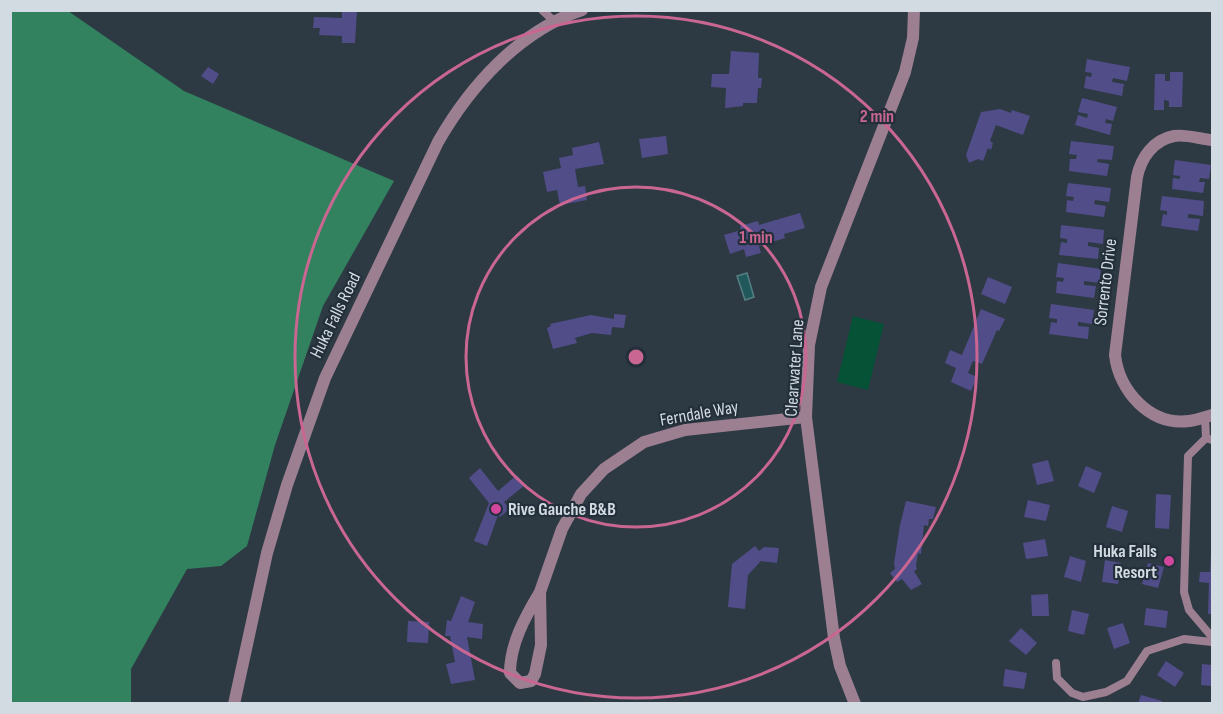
<svg xmlns="http://www.w3.org/2000/svg" width="1223" height="714" font-family="'Sofia Sans Condensed',sans-serif">
<style>
.green{fill:#055236}
.forest{fill:#33825f}
.water{fill:#21585b;stroke:#567f84;stroke-width:1.5}
.building{fill:#514d89}
.lines{fill:none;stroke-linecap:round;stroke-linejoin:round}
.service{stroke:#9c7f91;stroke-width:8}
.minor{stroke:#9c7f91;stroke-width:12}
.tertiary{stroke:#9c7f91;stroke-width:12}
.ring{fill:none;stroke:#c96691;stroke-width:3}
.hotel-dot{fill:#d1479c;stroke:#232f3a;stroke-width:2}
.labels{text-anchor:middle;stroke-width:4.5;stroke-linejoin:round;paint-order:stroke}
.street-label{font-size:18px;fill:#d3dbe2;stroke:#232f3a}
.poi-label{font-size:18px;font-weight:bold;fill:#d3dbe2;stroke:#232f3a;text-anchor:start}
.centre{fill:#c96691;stroke:#232f3a;stroke-width:3}
.ring-label{font-size:18px;text-anchor:middle;font-weight:bold;fill:#c96691;stroke:#232f3a;stroke-width:4.5;stroke-linejoin:round;paint-order:stroke}
</style>
<rect width="100%" height="100%" fill="#2d3a44"/>
<path class="green" d="M853 316 884 324 868 390 837 382Z"/>
<path class="forest" d="M10 11H68L184 91 394 181 323 306 275 445 247 546 221 566 187 569 131 669V703H11Z"/>
<path class="water" d="M747 273 754 297 745 300 737 276Z"/>
<g class="building">
<path d="M342 10H357L355 43H342V36L319 35 320 28H313L314 17 342 18Z"/>
<path d="M731 51 759 53 758 78H762L761 88H758L757 103H743V106L725 108 726 88 711 87 712 74H729Z"/>
<path d="M1087 59 1130 67 1127 81 1113 78 1112 82 1124 84 1122 96 1084 88 1086 76 1091 77 1092 73 1085 72Z"/>
<path d="M208 67 219 74 213 84 201 76Z"/>
<path d="M1170 72H1183L1182 107H1169V101L1164 100V110H1154L1155 74H1165V81H1170Z"/>
<path d="M1082 98 1117 107 1113 121 1106 119 1105 123 1112 124 1110 135 1075 125 1078 115 1087 118 1088 114 1078 112Z"/>
<path d="M1000 109 1011 113 1012 110 1030 116 1023 135 996 125 990 141 993 143 991 150 988 148 983 161 978 159 969 163 966 155 981 112Z"/>
<path d="M666 136 668 154 642 158 639 139Z"/>
<path d="M1071 141 1114 146 1112 160 1098 159 1097 162 1109 164 1107 176 1069 171 1070 159H1076L1077 155 1069 154Z"/>
<path d="M599 142 604 164 575 169 578 187 585 186 587 200 560 205 557 190 547 192 543 172 561 168 559 158 573 155 572 148Z"/>
<path d="M1175 160 1211 165 1209 179 1200 178 1199 182H1205L1203 193 1172 189 1173 178 1180 179V176L1173 175Z"/>
<path d="M1068 183 1111 188 1109 202 1095 200 1094 204 1106 206 1104 217 1066 212 1067 200 1073 201 1074 197 1066 196Z"/>
<path d="M1162 196 1204 201 1203 216 1188 214V218L1200 219 1198 231 1161 226 1163 214 1167 215V211L1160 210Z"/>
<path d="M800 213 805 228 784 234 785 238 759 246 761 253 746 257 744 249 730 254 724 235 741 230 740 226 758 221 759 225Z"/>
<path d="M1061 225 1104 230 1103 244 1088 242V246L1099 248 1098 259 1059 255 1061 242 1067 243V239L1060 238Z"/>
<path d="M1058 263 1101 269 1099 283 1084 281V285L1096 286 1094 298 1056 293 1057 281 1063 282 1064 278 1056 277Z"/>
<path d="M988 277 1012 287 1005 304 981 294Z"/>
<path d="M1051 304 1094 310 1092 324 1078 322V326L1089 327 1088 339 1049 334 1051 322 1057 323V319L1049 318Z"/>
<path d="M981 309 1005 319 999 331 997 330 982 364 973 361 968 373 977 377 971 391 951 382 956 368 945 363 950 350 962 355Z"/>
<path d="M614 314 626 315 624 328 612 327 611 335 592 333 575 338 577 343 553 349 547 328 551 326 550 324 591 315 614 319Z"/>
<path d="M1048 460 1054 481 1037 485 1032 464Z"/>
<path d="M1086 466 1102 473 1094 493 1078 486Z"/>
<path d="M480 468 498 491 517 475 525 485 504 502 510 509 500 517 498 515 487 546 474 541 489 503 469 478Z"/>
<path d="M1156 494 1171 495 1169 529 1155 528Z"/>
<path d="M1028 500 1050 505 1046 521 1024 517Z"/>
<path d="M906 501 936 507 933 519H929L928 526 924 525 921 554 918 553 916 566 917 569 914 571 922 584 911 590 902 579 897 582 890 573 895 569 894 563 900 525Z"/>
<path d="M1112 506 1128 511 1122 532 1106 527Z"/>
<path d="M1045 539 1048 556 1026 559 1023 543Z"/>
<path d="M755 546 759 551 764 547 779 548 777 563 761 561 748 575 745 609 728 607 732 564Z"/>
<path d="M1211 552H1212V614H1208L1209 583 1199 582 1200 572H1210Z"/>
<path d="M1070 556 1086 561 1081 582 1064 577Z"/>
<path d="M1105 560 1121 563 1118 584 1102 582Z"/>
<path d="M1148 563 1164 567 1158 588 1142 584Z"/>
<path d="M1048 594 1049 616H1032L1031 595Z"/>
<path d="M461 596 475 602 468 622 483 624 482 639 467 637 475 680 451 684 446 664 455 662 450 636H445L447 620 451 621Z"/>
<path d="M1146 608 1168 611 1166 628 1144 625Z"/>
<path d="M1072 610 1089 614 1084 635 1068 631Z"/>
<path d="M408 621 429 622 428 643 407 642Z"/>
<path d="M1123 623 1130 643 1114 649 1107 628Z"/>
<path d="M1021 628 1037 643 1026 655 1009 641Z"/>
<path d="M1166 661 1184 673 1175 687 1157 675Z"/>
<path d="M1202 664 1212 665V686L1201 685Z"/>
<path d="M1005 669 1027 673 1024 689 1003 686Z"/>
<path d="M1141 695 1162 701 1161 704H1138Z"/>
</g>
<g class="lines">
<g class="service">
<path d="M542 10 555 22"/>
<path d="M1205 417 1206 438 1212 440"/>
<path d="M1206 438 1188 456 1184 592 1189 610 1212 637"/>
<path d="M1056 663 1057 678 1072 693 1083 697 1106 692 1127 681 1147 651 1184 639 1212 642"/>
</g>
<g class="minor">
<path d="M1212 140C1201 139 1185 134 1174 136 1153 140 1141 158 1137 177L1115 355C1119 391 1150 426 1189 421 1197 420 1205 417 1212 415"/>
<path d="M540 592C525 617 510 644 510 673L520 683 531 681 535 674 541 645 540 592 562 529 581 494 604 469 644 442 685 430 806 417"/>
<path d="M855 704 840 666 834 638 806 417 809 345 821 287 905 72 913 38 914 10"/>
</g>
<path class="tertiary" d="M234 704 267 553 287 485 325 378 438 142C470 86 519 31 582 10"/>
</g>
<g class="ring">
<circle cx="636" cy="357" r="170"/>
<circle cx="636" cy="357" r="341"/>
</g>
<g class="hotel-dot">
<circle cx="496" cy="509" r="6"/>
<circle cx="1169" cy="561" r="6"/>
</g>
<g class="labels">
<g class="street-label">
<text transform="translate(1105 282) rotate(-83)" y="6">Sorrento Drive</text>
<text transform="translate(335 315) rotate(-64)" y="6">Huka Falls Road</text>
<text transform="translate(794 368) rotate(-86)" y="6">Clearwater Lane</text>
<text transform="translate(699 413) rotate(-10)" y="6">Ferndale Way</text>
</g>
<g class="poi-label">
<text x="508" y="515">Rive Gauche B&amp;B</text>
<text x="1157" y="557" text-anchor="end">Huka Falls<tspan x="1157" dy="21">Resort</tspan></text>
</g>
</g>
<circle cx="636" cy="357" r="9" class="centre"/>
<g class="ring-label">
<text x="877" y="122">2 min</text>
<text x="756" y="243">1 min</text>
</g>
<rect width="1223" height="714" fill="none" stroke="#d3dbe2" stroke-width="24"/>
</svg>
